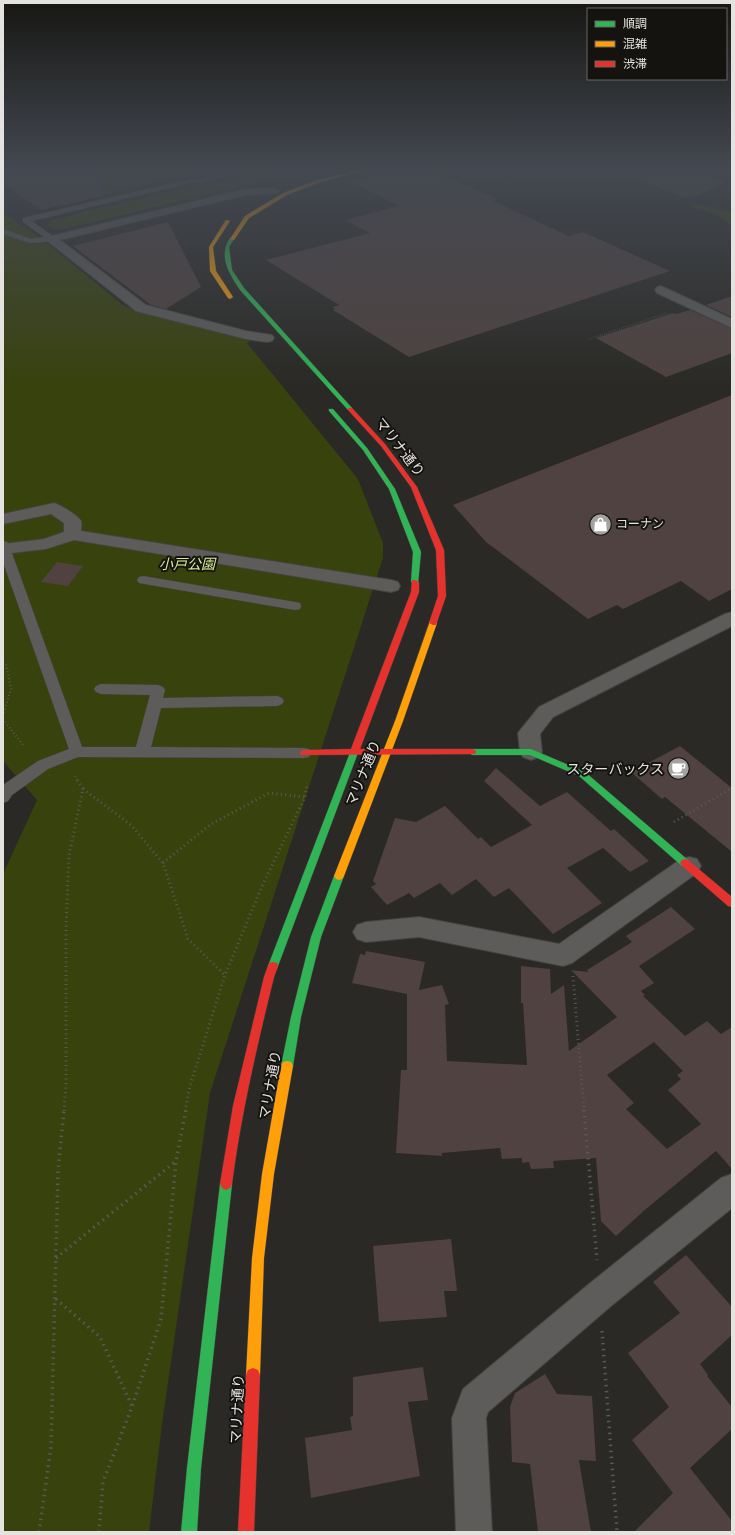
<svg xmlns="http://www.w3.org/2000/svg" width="735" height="1535" font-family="'Libre Baskerville','Noto Sans JP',serif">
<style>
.green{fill:#38420c}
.building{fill:#4f4240;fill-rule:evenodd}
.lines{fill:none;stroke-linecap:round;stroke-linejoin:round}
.lane-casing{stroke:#454441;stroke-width:1}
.street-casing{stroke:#454441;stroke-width:2}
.fast-casing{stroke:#454441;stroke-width:1}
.slow-casing{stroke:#454441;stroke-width:1}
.jam-casing{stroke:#454441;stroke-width:1}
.path-far3{stroke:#5a5957;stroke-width:1.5;stroke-dasharray:0.5 1.5;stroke-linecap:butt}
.path-far2{stroke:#5a5957;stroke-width:2;stroke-dasharray:1 2.5;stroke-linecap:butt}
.path-far1{stroke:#5a5957;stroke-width:3;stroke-dasharray:1 3.5;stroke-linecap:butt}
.path{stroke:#5a5957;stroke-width:3.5;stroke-dasharray:1.5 4.5;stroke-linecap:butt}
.lane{fill:#5d5c5a;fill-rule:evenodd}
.street{fill:#5d5c5a;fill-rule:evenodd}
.fast{fill:#30b455;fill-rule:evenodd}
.slow{fill:#ff9f0a;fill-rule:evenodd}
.jam{fill:#e5322d;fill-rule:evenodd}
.labels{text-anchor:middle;stroke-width:4;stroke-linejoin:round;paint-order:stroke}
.far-poi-label{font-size:12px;fill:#e5e3df;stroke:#14130f;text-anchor:start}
.street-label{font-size:14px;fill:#e5e3df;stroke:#14130f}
.park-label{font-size:14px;font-style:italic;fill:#d8ef96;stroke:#14130f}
.poi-label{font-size:14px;fill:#e5e3df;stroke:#14130f;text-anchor:end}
</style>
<rect width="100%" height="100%" fill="#2a2925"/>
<g class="green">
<path d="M20 172H202L44 208 3 176Z"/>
<path d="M253 173 269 176 270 180 59 230 48 226 49 221C60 218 72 217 82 212L198 186 213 184Z"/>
<path d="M691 204 705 205 727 211H732V226L718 215 693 208Z"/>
<path d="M3 213 38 236 123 305 134 310 250 341 247 343 358 479 383 543V558L210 1093 162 1424 149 1532H3V874L37 800 3 761Z"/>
</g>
<g class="building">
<path d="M3 172H101L103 196 41 210 3 183Z"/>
<path d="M388 172H434L498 199 493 201 569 236 583 232 670 271 409 357 333 310 335 309 333 307 339 305 266 260 370 233 345 220 399 206 350 181Z"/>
<path d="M621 172H700L725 182 699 195 685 198 621 174Z"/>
<path d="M168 222 201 287 166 309 151 305 73 246Z"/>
<path d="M732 296V317L706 305Z"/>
<path d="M690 310 732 329V353L666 377 596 338 673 313 676 314Z"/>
<path d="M732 395V589L709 601 681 581 623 609 617 605 588 619 486 542 453 505Z"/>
<path d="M57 562 83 566 68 586 41 582Z"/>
<path d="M680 746 732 788V852L665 797 662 799 631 772Z"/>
<path d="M496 768 540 806 567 792 611 831 614 829 649 861 630 872 603 848 567 868 602 903 553 934 509 888 494 897 476 879 452 895 440 883 414 898 409 893 387 905 371 887 376 884 373 881 395 818 416 822 445 806 478 839 481 837 491 847 532 825 484 781Z"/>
<path d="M671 907 695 929 639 966 654 983 641 991 645 995 643 996 685 1036 707 1021 721 1034 732 1027V1169L716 1151 646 1209 616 1236 601 1221 596 1158 553 1161 554 1168 531 1169 529 1162 522 1163V1158L502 1159 500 1148 442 1153V1156L396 1153 401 1070H407V994L352 983 360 954 365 955 366 951 425 962 419 990 442 985 449 1004 445 1005 447 1061 527 1065 523 1003H521V966L550 969 551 994 564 985 569 1051 617 1017 571 970 588 972 587 970 632 942 626 936ZM654 1042 683 1071 677 1075 681 1079 668 1090 701 1124 667 1149 626 1109 634 1103 607 1075Z"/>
<path d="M451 1239 457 1291H444L447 1317 379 1322 373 1246Z"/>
<path d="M686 1255 732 1307V1335L700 1364 708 1375 707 1376 732 1407V1429L690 1468 732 1521V1532H634L673 1493 632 1440 669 1407 628 1353 680 1313 653 1282Z"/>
<path d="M423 1367 428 1400 408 1402 420 1476 311 1498 305 1438 352 1430 350 1417 353 1416V1377Z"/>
<path d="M545 1374 557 1394 592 1396 596 1461 579 1460 591 1532H538L530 1464 512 1462 510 1407 515 1393Z"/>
</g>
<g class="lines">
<defs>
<g id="lane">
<path d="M229 172H241L204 182 190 183 32 221 54 237V241L30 243 3 234V229L31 239 44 237 23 222V218L190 179 204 178Z"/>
<path d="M3 541 7 542 9 545 82 747H136L150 695 101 694 96 692 94 689 96 686 101 684 158 685 163 687 165 690 163 698 277 696 282 698 284 701 282 704 277 706 161 708 151 747 304 748 309 749 311 753 309 757 304 758 78 757 48 769 12 795 8 801 3 803V785L38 761 69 749 3 562Z"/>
<path d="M143 576 295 602 300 603 301 606 300 609 295 610 139 583 137 580 139 577Z"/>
</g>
<g id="street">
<path d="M274 188 279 191 278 193 246 195 60 240 146 305 246 331 272 335 274 338 272 341 267 342 246 339 136 311 45 239 47 237 246 189Z"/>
<path d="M661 286 732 319V328L657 293 655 290 657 287Z"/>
<path d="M54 503C60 505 78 515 81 521 82 524 81 528 81 531L391 580 398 582 400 586 398 590 391 592 74 540 46 549 3 554V544L44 539 64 532V523L51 514 3 524V514Z"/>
<path d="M732 612V626L553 717 540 734 542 752 539 757 531 760 523 757 520 752 518 733 539 707 725 614Z"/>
<path d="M689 857 697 859 701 866 697 873 572 963 563 966 419 937 366 942 357 939 353 932 357 925 366 922 419 917 559 944 681 859Z"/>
<path d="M732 1174V1208L611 1306 488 1412 486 1418 492 1532H456L452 1418 463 1389 589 1284 721 1178Z"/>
</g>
<g id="fast">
<path d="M230 238 234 239 229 247 232 270 244 288 352 408V410H348L240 290C229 273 218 257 230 238Z"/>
<path d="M329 409H333L367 448 395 489 421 552 418 584H415L411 582 413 552 389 489 363 450 329 411Z"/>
<path d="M355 747 359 750 278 966 277 969 273 970 269 969 268 966 351 750Z"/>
<path d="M472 749H531L585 772 688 860 690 863 688 866H682L579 776 530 755H472L468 752Z"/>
<path d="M339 872 342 873 344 876 321 937 301 1017 293 1066 291 1070 287 1071 283 1070 281 1066 291 1017 311 937 334 876 336 873Z"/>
<path d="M226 1178 230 1180 232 1184 201 1468 197 1532H181L187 1468 220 1184 222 1180Z"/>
</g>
<g id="slow">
<path d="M351 172H358L318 183 287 195 249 218 234 240 230 239 245 216 283 193 314 181Z"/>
<path d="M226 220 230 221 213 247 216 271 233 297 230 299 228 298 210 271 209 247Z"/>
<path d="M430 621H433L437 623 403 721 344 876 342 879 339 880 336 879 334 876 395 721Z"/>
<path d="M287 1061 291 1062 293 1066 274 1174 264 1258 260 1375 258 1380 253 1382 248 1380 246 1375 252 1258 262 1174 281 1066 283 1062Z"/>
</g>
<g id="jam">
<path d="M348 408H352L385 444 417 487 444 550 446 596 436 625H433L429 623 438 596 436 550 411 487 381 446 348 410Z"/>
<path d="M412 580H415L419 582V592L360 749H472L475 750 476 752 475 754 301 755 300 753 301 751 304 750 351 749 411 592Z"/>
<path d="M685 859 688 860 732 897V907L728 906 682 866 680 863 682 860Z"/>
<path d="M273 962 277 963 278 966 274 977C257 1046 241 1114 232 1184L230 1188 226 1190 222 1188 220 1184 233 1106 264 977 269 963Z"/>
<path d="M253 1368 258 1370 260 1375 254 1532H238L246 1375 248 1370Z"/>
</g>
</defs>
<use href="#lane" class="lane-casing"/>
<use href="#street" class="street-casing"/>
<use href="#fast" class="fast-casing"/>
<use href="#slow" class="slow-casing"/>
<use href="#jam" class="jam-casing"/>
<g class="path-far3">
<path d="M262 172H270"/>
<path d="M3 259 18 254"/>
<path d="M589 339 667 313"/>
</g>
<g class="path-far2">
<path d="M3 663 6 664 11 689 3 715"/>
<path d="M3 719 23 745"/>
<path d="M75 776 78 781"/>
</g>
<g class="path-far1">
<path d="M83 789 131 825 163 863 188 939 225 975"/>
<path d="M674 822 732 788"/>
<path d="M163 863 211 824 269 793 305 797"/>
<path d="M573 976 584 1111"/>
<path d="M64 1111 66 1085V927L69 855 83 789 77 780"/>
<path d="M185 1111 190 1086 225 975 262 886 305 797 307 783"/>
</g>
<g class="path">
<path d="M584 1110 597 1260"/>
<path d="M56 1258 176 1161"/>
<path d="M56 1299 100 1337 132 1406"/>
<path d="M602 1331 617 1532"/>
<path d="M39 1532 51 1447 58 1171 64 1110"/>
<path d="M99 1532 103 1482 132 1407 161 1319 176 1161 186 1110"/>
</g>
<use href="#lane" class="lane"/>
<use href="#street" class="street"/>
<use href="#fast" class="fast"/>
<use href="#slow" class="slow"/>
<use href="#jam" class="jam"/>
</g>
<linearGradient id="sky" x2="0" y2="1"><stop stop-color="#171714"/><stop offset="0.44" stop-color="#444951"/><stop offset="1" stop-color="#444951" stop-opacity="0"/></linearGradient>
<rect width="735" height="387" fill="url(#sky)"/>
<defs>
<symbol id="shop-disc" viewBox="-11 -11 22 22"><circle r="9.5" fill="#a4a29e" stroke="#14130f"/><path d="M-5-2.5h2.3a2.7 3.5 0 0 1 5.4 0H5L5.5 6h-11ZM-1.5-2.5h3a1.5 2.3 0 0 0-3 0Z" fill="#fff"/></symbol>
<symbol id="cafe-disc" viewBox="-11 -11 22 22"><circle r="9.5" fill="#a4a29e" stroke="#14130f"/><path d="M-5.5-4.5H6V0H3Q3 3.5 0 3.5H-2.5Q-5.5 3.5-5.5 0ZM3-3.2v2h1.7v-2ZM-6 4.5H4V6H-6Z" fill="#fff"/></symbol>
</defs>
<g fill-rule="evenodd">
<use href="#shop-disc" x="588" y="512" width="25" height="25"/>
<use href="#cafe-disc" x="666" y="756" width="25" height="25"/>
</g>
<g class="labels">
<g class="far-poi-label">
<text x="616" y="528">コーナン</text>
</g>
<g class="street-label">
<text transform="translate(400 447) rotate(52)" y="5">マリナ通り</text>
<text transform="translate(363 773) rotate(-68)" y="5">マリナ通り</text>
<text transform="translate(270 1085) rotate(-80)" y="5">マリナ通り</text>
<text transform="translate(237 1409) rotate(-87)" y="5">マリナ通り</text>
</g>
<g class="park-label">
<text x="187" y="569">小戸公園</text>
</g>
<g class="poi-label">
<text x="664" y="774">スターバックス</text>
</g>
</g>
<rect width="735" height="1535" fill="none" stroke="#e5e3df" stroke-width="8"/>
<rect x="587" y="8" width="140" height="72" fill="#14130f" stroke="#686662"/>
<rect x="595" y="21" width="20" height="6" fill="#30b455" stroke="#686662"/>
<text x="623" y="28" font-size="12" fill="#e5e3df">順調</text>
<rect x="595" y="41" width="20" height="6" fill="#ff9f0a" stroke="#686662"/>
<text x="623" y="48" font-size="12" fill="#e5e3df">混雑</text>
<rect x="595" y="61" width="20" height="6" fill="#e5322d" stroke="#686662"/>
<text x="623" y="68" font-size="12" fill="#e5e3df">渋滞</text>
</svg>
